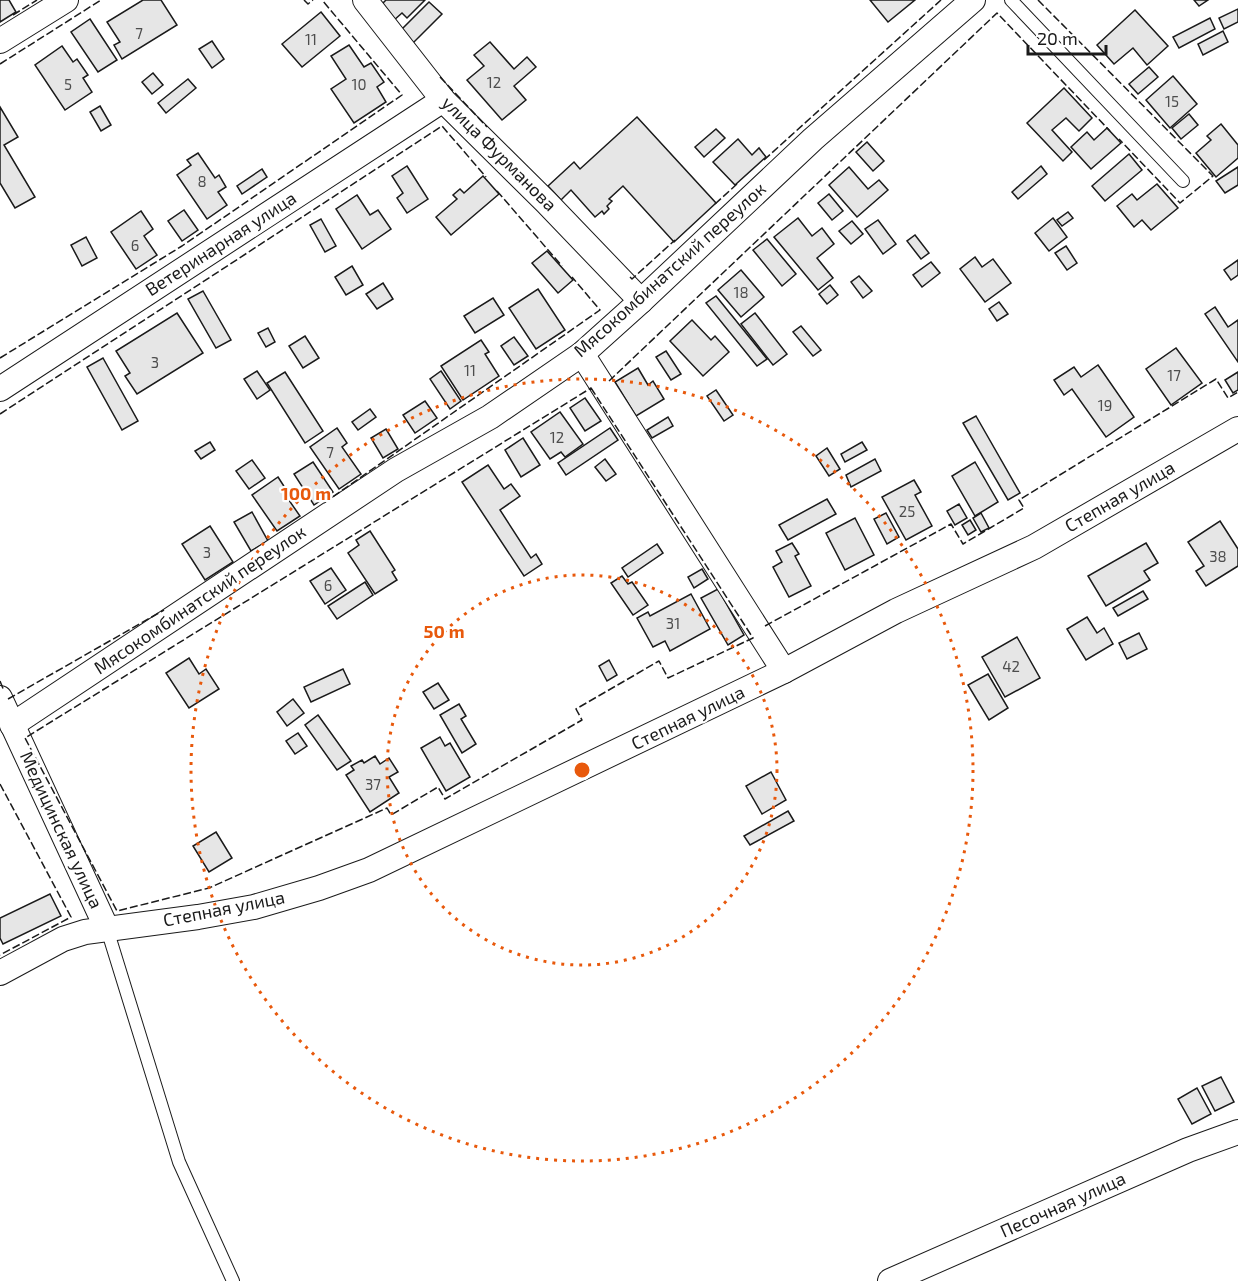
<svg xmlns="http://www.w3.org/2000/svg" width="1238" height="1281" font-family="'Exo 2',sans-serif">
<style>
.building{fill:#e6e6e6;stroke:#1a1a1a;stroke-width:1.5}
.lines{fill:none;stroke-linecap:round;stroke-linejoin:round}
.service-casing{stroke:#1a1a1a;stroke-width:14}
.minor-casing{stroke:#1a1a1a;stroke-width:26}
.service{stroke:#fff;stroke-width:12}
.minor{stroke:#fff;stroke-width:24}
.fence{stroke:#1a1a1a;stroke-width:1.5;stroke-dasharray:8 3;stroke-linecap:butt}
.ring{fill:none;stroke:#e8590c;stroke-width:3;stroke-dasharray:3 6}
.labels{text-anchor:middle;stroke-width:4.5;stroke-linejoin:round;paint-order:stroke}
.number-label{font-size:15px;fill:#4d4d4d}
.street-label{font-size:18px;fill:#1a1a1a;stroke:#fff}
.centre{fill:#e8590c;stroke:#fff;stroke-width:3}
.ring-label{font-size:18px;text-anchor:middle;font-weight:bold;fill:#e8590c;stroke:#fff;stroke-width:4.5;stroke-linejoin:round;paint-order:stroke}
</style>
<rect width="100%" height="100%" fill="#fff"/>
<g class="building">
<path d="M0 0H9L16 12 0 22Z"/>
<path d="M143 0H161L177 25 122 59 114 45 120 42 107 22Z"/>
<path d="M386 0H425L407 18 402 13 393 21 379 7Z"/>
<path d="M870 0H915L888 22Z"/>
<path d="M1194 0H1208L1199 6Z"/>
<path d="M429 2 442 14 410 46 398 33Z"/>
<path d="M1238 9V22L1224 29 1219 18Z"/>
<path d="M1135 10 1168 46 1147 65 1133 48 1114 64 1097 45Z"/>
<path d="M321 12 340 36 302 67 282 44Z"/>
<path d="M1210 18 1215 29 1179 48 1173 37Z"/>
<path d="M90 19 117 60 98 72 71 32Z"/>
<path d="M1223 31 1228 42 1203 55 1198 44Z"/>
<path d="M212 41 224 59 212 68 199 49Z"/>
<path d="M490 42 514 69 527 57 536 67 514 86 526 100 502 120 467 80 484 66 474 55Z"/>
<path d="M349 45 364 67 371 63 384 82 377 87 386 102 354 123 331 89 346 79 331 56Z"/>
<path d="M62 46 73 62 77 59 88 75 83 78 92 92 65 110 35 65Z"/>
<path d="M1149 67 1158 77 1138 94 1129 84Z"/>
<path d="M153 73 163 85 152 94 142 82Z"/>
<path d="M1173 76 1197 104 1170 128 1146 100Z"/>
<path d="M188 79 196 88 166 113 158 103Z"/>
<path d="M1064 88 1092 118 1079 131 1066 118 1052 130 1072 152 1063 161 1027 123Z"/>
<path d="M100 106 111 125 101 131 90 112Z"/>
<path d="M0 107 18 137 4 145 35 197 15 208 0 183Z"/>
<path d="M1189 114 1198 125 1181 139 1172 128Z"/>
<path d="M637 117 716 203 674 242 623 186 609 199 612 201 607 206 609 209 604 214 602 211 595 217 571 190 561 200 548 186 574 162 580 169Z"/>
<path d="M1221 124 1238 145V158L1216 177 1196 153 1211 140 1207 136Z"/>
<path d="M1107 128 1121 143 1091 169 1071 147 1087 132 1094 140Z"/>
<path d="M716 129 725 138 704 157 695 147Z"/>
<path d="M738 139 752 155 759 148 766 157 735 185 713 162Z"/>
<path d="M867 142 884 161 873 171 856 152Z"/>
<path d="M198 153 215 178 219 175 226 187 218 192 227 205 207 219 177 175 191 165 187 160Z"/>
<path d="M1129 154 1142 170 1105 201 1092 186Z"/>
<path d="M407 166 428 199 407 213 397 198 403 193 392 176Z"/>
<path d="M1041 166 1047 174 1018 199 1012 192Z"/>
<path d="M849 167 868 189 879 180 888 190 857 217 829 185Z"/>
<path d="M1238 167V185L1225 193 1216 181Z"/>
<path d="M262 169 267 177 242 194 237 186Z"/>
<path d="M483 176 499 194 451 235 436 217 457 199 453 195 460 189 464 193Z"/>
<path d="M1157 184 1178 208 1151 230 1142 220 1134 227 1117 206 1132 194 1137 200Z"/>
<path d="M829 194 843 211 832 220 818 203Z"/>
<path d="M357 195 370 215 378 210 391 229 362 249 336 209Z"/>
<path d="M184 210 198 230 182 241 168 221Z"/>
<path d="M141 211 153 229 144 236 157 255 136 269 111 232Z"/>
<path d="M1068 212 1073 218 1062 226 1057 220Z"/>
<path d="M798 218 812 236 822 228 834 244 817 258 833 278 818 290 774 237Z"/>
<path d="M1053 218 1067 237 1049 251 1035 233Z"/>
<path d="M321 219 336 246 325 252 310 225Z"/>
<path d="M878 220 896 244 883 254 865 229Z"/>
<path d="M852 221 863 234 851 244 839 231Z"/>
<path d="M915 235 929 253 921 259 907 241Z"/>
<path d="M86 237 97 258 82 266 71 245Z"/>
<path d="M767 239 796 274 782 286 753 250Z"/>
<path d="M1066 246 1077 263 1067 270 1055 253Z"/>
<path d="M547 251 573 280 558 293 532 263Z"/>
<path d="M975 257 982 267 993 259 1011 283 985 302 960 269Z"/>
<path d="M1238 260V275L1231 280 1224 270Z"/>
<path d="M931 262 940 273 922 287 913 275Z"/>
<path d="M352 266 363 285 346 295 335 277Z"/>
<path d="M741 270 764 297 741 317 718 290Z"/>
<path d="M859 276 872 291 863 298 851 282Z"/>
<path d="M383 283 393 299 377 309 366 294Z"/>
<path d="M830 285 838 295 827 304 819 294Z"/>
<path d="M538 289 565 330 536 349 509 308Z"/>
<path d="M203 291 231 340 216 348 188 299Z"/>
<path d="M716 296 767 359 757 366 706 303Z"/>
<path d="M493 298 504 315 475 333 464 316Z"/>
<path d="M999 302 1008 314 997 321 989 309Z"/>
<path d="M1215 307 1228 327 1238 320V362L1205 314Z"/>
<path d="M177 313 203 353 137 394 125 376 130 373 116 351Z"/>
<path d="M755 313 787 354 773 365 741 324Z"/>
<path d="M692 320 711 340 715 336 729 352 703 376 670 341Z"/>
<path d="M801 326 821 350 813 356 793 332Z"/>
<path d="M268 328 275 342 266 347 258 333Z"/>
<path d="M305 336 319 358 303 368 289 346Z"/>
<path d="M514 337 528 356 514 365 501 346Z"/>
<path d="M481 340 489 352 485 354 499 376 463 400 441 366Z"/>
<path d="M1176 348 1202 383 1171 405 1146 369Z"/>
<path d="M666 351 681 374 671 380 656 357Z"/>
<path d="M103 358 138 421 122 430 87 367Z"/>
<path d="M1098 365 1134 417 1106 437 1072 389 1064 395 1054 380 1074 367 1081 377Z"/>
<path d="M638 368 648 385 653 381 664 399 636 416 615 382Z"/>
<path d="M257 371 270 390 257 399 244 379Z"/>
<path d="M441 371 461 401 450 409 430 379Z"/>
<path d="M285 372 323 431 305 443 267 383Z"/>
<path d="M1238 372V390L1233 393 1225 380Z"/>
<path d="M716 390 733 415 724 421 707 396Z"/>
<path d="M585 398 601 421 585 431 570 408Z"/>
<path d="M425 401 437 418 415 433 403 415Z"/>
<path d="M370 409 376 417 358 430 352 422Z"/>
<path d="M560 412 583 444 565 457 561 452 550 459 531 432Z"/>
<path d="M976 416 1020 493 1008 500 963 423Z"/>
<path d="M668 417 673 426 652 438 647 430Z"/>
<path d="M337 428 347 443 342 447 361 474 339 489 310 447Z"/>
<path d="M610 428 618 440 566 475 558 463Z"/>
<path d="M386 429 398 449 383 458 371 438Z"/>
<path d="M523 438 540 465 521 477 505 450Z"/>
<path d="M210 442 215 450 201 459 195 451Z"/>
<path d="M862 442 867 450 845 462 841 454Z"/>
<path d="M827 448 840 469 829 476 816 456Z"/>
<path d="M605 459 616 474 606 481 595 467Z"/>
<path d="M875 459 881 471 851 487 846 475Z"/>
<path d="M252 460 265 478 249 489 236 471Z"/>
<path d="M313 462 333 492 314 505 294 474Z"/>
<path d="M975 462 998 502 975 516 952 476Z"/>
<path d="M488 465 504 489 511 484 520 496 500 510 531 558 536 554 542 564 524 576 462 482Z"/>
<path d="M278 477 289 494 286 496 300 516 277 531 252 495Z"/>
<path d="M914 480 921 492 915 495 932 526 906 540 882 497Z"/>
<path d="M827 499 836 514 788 540 779 525Z"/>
<path d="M959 504 967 518 955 525 947 511Z"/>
<path d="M252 512 268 541 251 551 234 522Z"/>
<path d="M886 513 899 537 887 544 874 519Z"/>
<path d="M981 513 989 528 981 532 973 518Z"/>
<path d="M855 518 874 555 845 570 826 533Z"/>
<path d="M970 520 976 530 968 535 962 525Z"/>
<path d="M1220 521 1238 549V566L1206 586 1196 571 1204 566 1188 542Z"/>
<path d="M210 526 233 562 205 580 182 544Z"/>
<path d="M370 531 395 570 392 572 397 580 375 594 348 553 359 545 356 540Z"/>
<path d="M792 543 799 554 795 556 811 586 789 597 773 567 782 562 776 551Z"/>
<path d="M1146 543 1158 563 1144 571 1150 580 1106 606 1088 576Z"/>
<path d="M657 544 663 553 628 577 622 568Z"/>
<path d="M331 568 346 590 325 604 310 581Z"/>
<path d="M702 569 708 579 694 588 688 577Z"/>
<path d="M622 576 628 584 632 582 648 605 633 615 611 583Z"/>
<path d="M365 582 373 595 337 619 328 606Z"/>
<path d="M718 589 744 635 728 645 701 598Z"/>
<path d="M1143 591 1148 599 1118 616 1113 608Z"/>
<path d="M691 594 710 629 670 651 665 641 653 647 637 618 648 612 650 616Z"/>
<path d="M1087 617 1097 633 1104 628 1113 644 1086 660 1067 629Z"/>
<path d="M1139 633 1147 649 1127 659 1119 643Z"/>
<path d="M1017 637 1040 678 1005 697 982 657Z"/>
<path d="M189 658 199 674 206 669 219 689 189 708 166 673Z"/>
<path d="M609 660 617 675 607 681 599 666Z"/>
<path d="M343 669 350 684 311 702 304 687Z"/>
<path d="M988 674 1008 708 989 720 968 685Z"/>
<path d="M438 683 449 700 434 709 423 692Z"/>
<path d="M293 699 304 713 287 726 277 712Z"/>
<path d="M459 704 466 716 461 719 476 744 462 753 440 715Z"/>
<path d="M318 715 351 761 337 770 305 725Z"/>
<path d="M298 733 307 746 295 754 286 741Z"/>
<path d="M440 737 445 746 450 743 470 777 446 791 421 748Z"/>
<path d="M375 756 380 764 389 758 398 772 389 777 399 793 370 812 346 775 354 770 351 766 362 760 364 763Z"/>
<path d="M771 772 786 800 762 814 746 786Z"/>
<path d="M788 811 794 821 750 845 744 836Z"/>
<path d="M216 832 232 858 209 872 193 846Z"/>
<path d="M50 894 61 916 3 944 0 938V918Z"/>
<path d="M1221 1077 1234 1102 1215 1111 1202 1086Z"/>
<path d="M1197 1088 1211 1114 1192 1124 1178 1099Z"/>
</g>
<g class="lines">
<defs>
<g id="service">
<path d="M1011 0 1183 181"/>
<path d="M107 929 179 1162 233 1281"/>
</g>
<g id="minor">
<path d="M365 0 443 100 546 202 641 301"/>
<path d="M0 41 66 0"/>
<path d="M582 354 784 671"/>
<path d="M0 389 443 100"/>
<path d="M0 698 107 929"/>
<path d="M12 725 396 470 490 417 582 354 641 301 813 139 973 0"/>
<path d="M0 973 63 939 85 932 198 917 254 907 319 888 369 870 784 671 896 611 1034 547 1238 429"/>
<path d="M890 1281 1188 1150 1238 1132"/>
</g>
</defs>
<use href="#service" class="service-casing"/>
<use href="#minor" class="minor-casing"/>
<use href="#service" class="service"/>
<use href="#minor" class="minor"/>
<g class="fence">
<path d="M304 0 308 4 313 0"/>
<path d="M1038 0 1213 176 1180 203 1119 139"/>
<path d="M13 15 37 0"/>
<path d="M0 64 101 0"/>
<path d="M440 77 487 127"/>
<path d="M764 160 941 0"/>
<path d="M497 191 562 266"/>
<path d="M715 204 737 184"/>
<path d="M630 277 632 279 675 240"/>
<path d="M0 358 182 246 402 95 322 0"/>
<path d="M609 381 997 13 1110 131"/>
<path d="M591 388 753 638 668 678 659 661 576 709 582 720 445 799 438 787 391 815 387 808 209 888 117 911 25 738Z"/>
<path d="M0 414 442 126 486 177"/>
<path d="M324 503 600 310 572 277"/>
<path d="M765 626 951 524 963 544 1024 508 1019 500 1216 379 1228 398 1238 392"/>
<path d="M0 681 4 691"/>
<path d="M8 699 164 610"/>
<path d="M0 784 71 917 0 955"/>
</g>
</g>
<g class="ring">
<circle cx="582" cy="770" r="195"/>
<circle cx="582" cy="770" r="391"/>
</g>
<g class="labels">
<g class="number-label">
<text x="139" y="39">7</text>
<text x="311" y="45">11</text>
<text x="494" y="88">12</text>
<text x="68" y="90">5</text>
<text x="359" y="90">10</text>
<text x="1172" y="107">15</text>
<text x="202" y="187">8</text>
<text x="135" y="251">6</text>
<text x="741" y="298">18</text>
<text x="155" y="368">3</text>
<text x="470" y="376">11</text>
<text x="1174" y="381">17</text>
<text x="1105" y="411">19</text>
<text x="557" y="443">12</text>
<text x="330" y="458">7</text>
<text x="907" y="517">25</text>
<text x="207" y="558">3</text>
<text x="1218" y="562">38</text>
<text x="328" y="591">6</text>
<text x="673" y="629">31</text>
<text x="1011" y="672">42</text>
<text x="373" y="790">37</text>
</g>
<g class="street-label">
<text transform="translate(499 154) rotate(45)" y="6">улица Фурманова</text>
<text transform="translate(221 244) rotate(-33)" y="6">Ветеринарная улица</text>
<text transform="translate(670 270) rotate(-42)" y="6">Мясокомбинатский переулок</text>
<text transform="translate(1120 497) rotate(-30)" y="6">Степная улица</text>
<text transform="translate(200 600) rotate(-34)" y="6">Мясокомбинатский переулок</text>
<text transform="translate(688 718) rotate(-26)" y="6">Степная улица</text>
<text transform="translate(61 830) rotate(65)" y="6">Медицинская улица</text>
<text transform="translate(224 909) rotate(-11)" y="6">Степная улица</text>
<text transform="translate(1063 1205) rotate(-24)" y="6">Песочная улица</text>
</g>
</g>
<circle cx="582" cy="770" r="9" class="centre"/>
<g class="ring-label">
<text x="306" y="500">100 m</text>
<text x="444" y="638">50 m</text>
</g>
<path d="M1028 45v9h78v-9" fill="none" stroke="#1a1a1a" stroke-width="3"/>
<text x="1037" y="45" font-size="18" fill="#1a1a1a" stroke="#ffffff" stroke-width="4.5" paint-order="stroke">20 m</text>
</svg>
